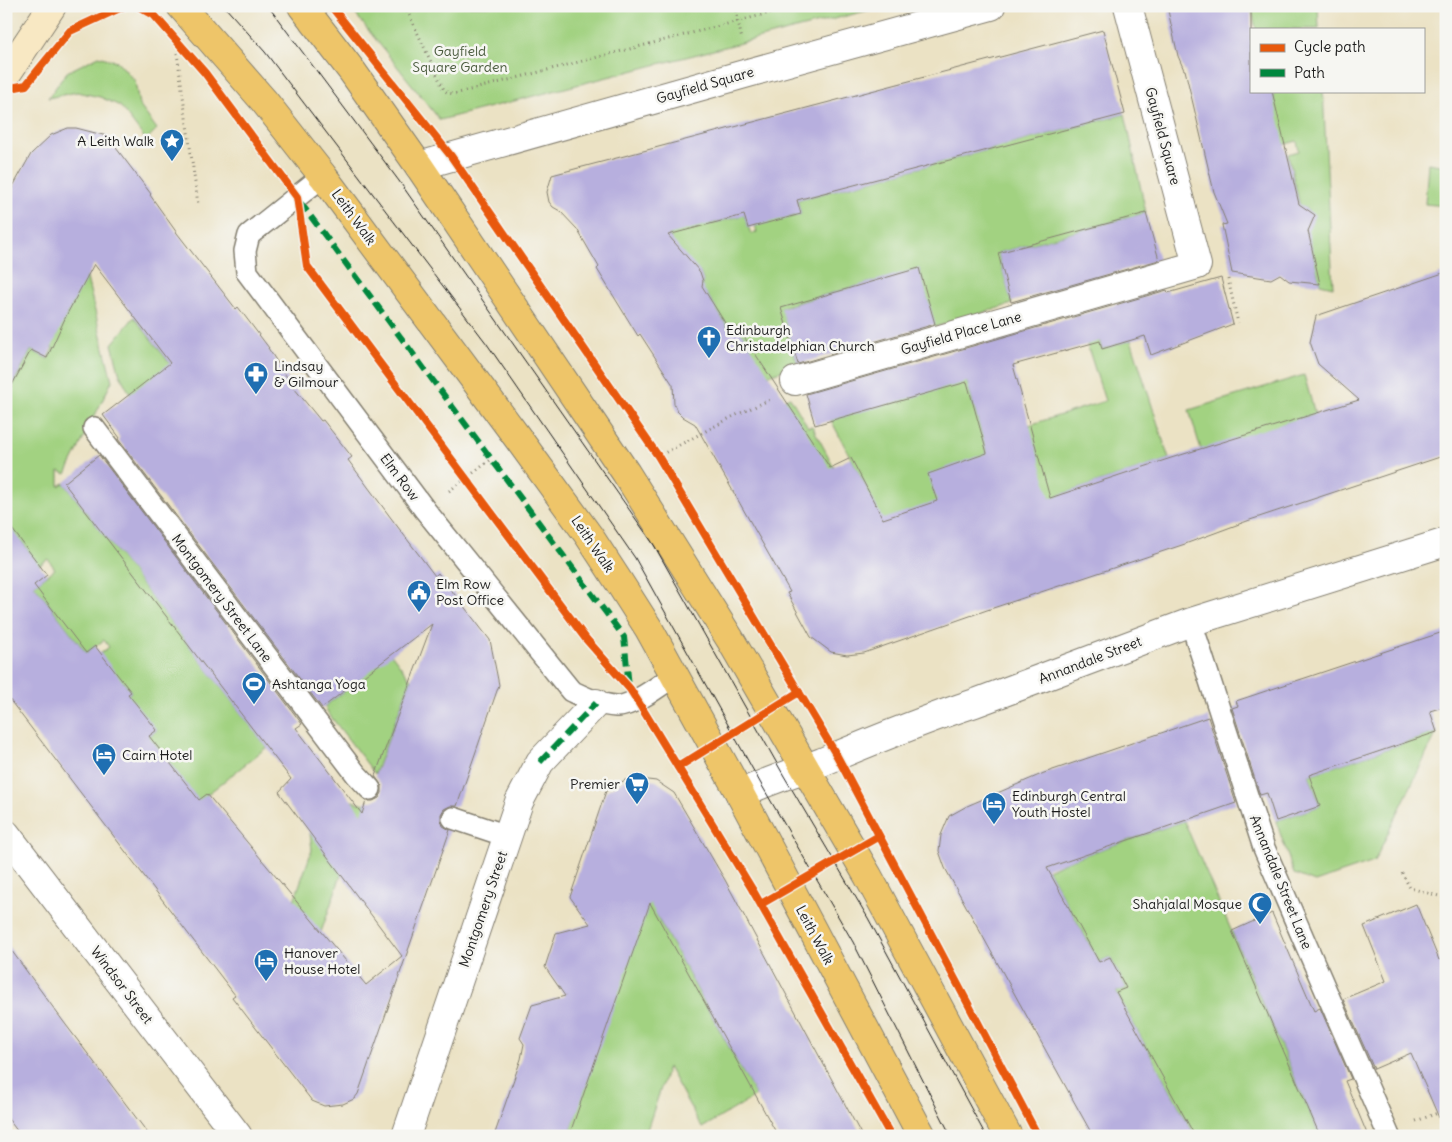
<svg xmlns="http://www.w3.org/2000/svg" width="1452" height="1142" font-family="Delius,sans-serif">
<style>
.green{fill:#a2d281;stroke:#5f774e}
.building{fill:#b7afde}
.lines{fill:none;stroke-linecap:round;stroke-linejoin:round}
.lane-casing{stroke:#847f70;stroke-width:24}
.street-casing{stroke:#847f70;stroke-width:30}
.secondary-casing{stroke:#847f70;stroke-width:30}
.primary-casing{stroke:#847f70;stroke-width:30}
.path{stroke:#847f70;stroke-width:3;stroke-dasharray:1 4;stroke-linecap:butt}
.lane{stroke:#fff;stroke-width:21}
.street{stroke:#fff;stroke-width:28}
.secondary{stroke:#f8e8c3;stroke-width:28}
.primary{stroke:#eec569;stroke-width:28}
.tram{stroke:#1c1c1c;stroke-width:1}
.quiet{stroke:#00873e;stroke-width:6;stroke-dasharray:12 6;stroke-linecap:butt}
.cycleway-casing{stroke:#f6f6f2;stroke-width:11}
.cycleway{stroke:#e8590c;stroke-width:8}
.labels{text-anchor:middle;stroke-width:5;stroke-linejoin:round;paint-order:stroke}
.park-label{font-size:14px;fill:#4b5c3f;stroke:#f6f6f2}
.street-label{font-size:14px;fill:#1c1c1c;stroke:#f6f6f2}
.poi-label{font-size:14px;fill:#1c1c1c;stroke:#f6f6f2;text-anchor:start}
</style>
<rect width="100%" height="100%" fill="#f6f6f2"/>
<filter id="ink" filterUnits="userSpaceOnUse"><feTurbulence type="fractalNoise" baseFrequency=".02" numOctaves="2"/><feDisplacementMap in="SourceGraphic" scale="10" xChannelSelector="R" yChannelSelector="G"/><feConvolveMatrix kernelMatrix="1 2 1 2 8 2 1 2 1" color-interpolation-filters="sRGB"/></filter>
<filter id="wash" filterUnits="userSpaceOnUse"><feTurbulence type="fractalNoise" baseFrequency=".0096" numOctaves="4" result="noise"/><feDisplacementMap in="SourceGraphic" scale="20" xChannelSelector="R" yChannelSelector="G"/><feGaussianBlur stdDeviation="1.12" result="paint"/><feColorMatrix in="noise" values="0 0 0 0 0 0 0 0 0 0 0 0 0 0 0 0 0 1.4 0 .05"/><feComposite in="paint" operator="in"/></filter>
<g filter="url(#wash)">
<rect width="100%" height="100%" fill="#ebe2c4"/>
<g class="green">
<path d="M349 6H885L440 120Z"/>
<path d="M1251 6H1318L1319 29H1256Z"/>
<path d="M99 56 118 62 135 81 139 105 157 129 146 140 120 106 100 97 77 92 48 98 67 72Z"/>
<path d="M1272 91H1323L1333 287 1320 284 1307 230 1310 213 1308 210 1300 206 1288 154 1299 151 1297 141 1282 145Z"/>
<path d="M1125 114 1146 213 998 253 1012 304 935 327 919 269 782 307 798 366 761 377 738 342 745 338 737 326 730 331 706 293 701 289 703 281 700 272 696 268 686 264 667 232 681 217 710 224 744 215 751 234 757 232 751 213 784 204 788 218 801 214 797 200Z"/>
<path d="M1428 163 1446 166V206L1425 204Z"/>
<path d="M84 266 112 381 66 474 59 471V486L64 483 267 747 199 801 148 737 157 730 121 700 131 692 124 683 91 661 109 647 104 640 86 653 34 585 55 569 48 559 26 575 30 553 22 542 18 541 6 549V397L31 350 48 359 53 348 37 340 62 323 72 304Z"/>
<path d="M1091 313 1102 349 1131 340 1169 459 999 515 937 501 880 555 784 400 790 397 808 427 812 426 853 502 869 493 831 420 966 378 989 459 1029 425 1105 401 1078 316Z"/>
<path d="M134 317 228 438 130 394 120 375 112 344Z"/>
<path d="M1304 375 1315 414 1201 450 1189 410Z"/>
<path d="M370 626 411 680 375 774 328 713 325 706 352 685 329 656Z"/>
<path d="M1437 732 1374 862 1315 882 1294 874 1276 821 1320 806 1309 775Z"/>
<path d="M352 801 366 804 320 935 287 920 312 850 310 833Z"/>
<path d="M1184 821 1320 1136H1195L1116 992 1126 988 1110 957 1099 962 1048 870 1067 861Z"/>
<path d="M647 891 660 922 756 1096 702 1128 668 1067 645 1136H569Z"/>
</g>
<g id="blocks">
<g class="building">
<path d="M1167 6H1251V91H1272L1299 204 1315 215 1308 231 1320 284 1289 281 1280 274 1271 279 1232 273 1222 225 1227 224 1214 192 1185 70H1184L1178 56Z"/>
<path d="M1103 30 1125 114 797 200 801 214 748 228 744 215 668 235 700 272 703 281 702 286 730 331 737 326 830 468 851 458 883 519 937 501 928 474 987 453 967 382 815 425 806 394 1167 290 1168 293 1221 278 1233 324 1151 355 1145 336 1102 349 1100 341 1013 365 1050 498 1171 458 1359 400 1318 364 1310 342 1316 316 1446 272V455L1250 520 1185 544 987 610 864 653 847 655 831 652 811 637 787 593 790 592 695 424 683 417 677 411 674 404 673 385 640 334 638 336 597 269 599 267 577 229 560 211 553 207 549 202 547 192 552 175Z"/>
<path d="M68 128H76L107 136 151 194 150 195 177 233 236 309 238 307 269 348H268L294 388 321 421 323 420 352 457 348 460 391 518 435 576 438 573 490 640 499 685 457 806H450L444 809 441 814V820L443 826 450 830 358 1094 354 1099 343 1104 324 1106 312 1101 232 997 235 995 6 695V521L47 575 34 585 86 653 95 646 131 692 128 694 157 730 149 736 199 800 207 794 366 985 402 956 279 792 291 779 64 483 99 455 302 724 296 728 362 814 366 801H373L379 798 382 793V786L375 776 432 624 322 708 118 439 120 438 103 415 170 363 94 264 67 314 47 358 31 350 6 396V199L31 154 51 135Z"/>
<path d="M1146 213 1159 260 1011 302 998 253Z"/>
<path d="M919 268 935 324 798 364 781 308Z"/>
<path d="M1446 631V706L1430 711 1437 732 1309 775 1320 806 1276 821 1267 793 1260 795 1232 708 1238 706 1236 701Z"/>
<path d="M1208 717 1236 803 1047 868 1099 962 1110 957 1126 988 1116 992 1195 1136H1093L945 868 939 851 941 835 949 816 967 806 1044 773Z"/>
<path d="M640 779 656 781 674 793 725 880 862 1136H778L650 903 569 1136H494L521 1059 524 1044 520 1038 532 1005 565 996 545 967 556 933 590 924 570 897 606 791 625 780Z"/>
<path d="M1416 904 1439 960 1446 957V1134L1411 1053 1374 1069 1343 999 1386 981 1364 926Z"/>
<path d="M1272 913 1314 1011 1320 1008 1351 1079 1345 1081 1368 1136H1320L1260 996 1232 931Z"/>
<path d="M6 943 63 1021 150 1136H21L6 1116Z"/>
</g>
</g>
</g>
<g filter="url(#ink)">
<use href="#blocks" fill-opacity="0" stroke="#847f70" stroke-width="1"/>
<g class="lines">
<defs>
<g id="lane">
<path d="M323 176 249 235 245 251 247 272 425 510 571 691C586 698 600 705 616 706 631 708 662 684 675 675"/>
<path d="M94 428 356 774 370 789"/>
<path d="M1191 622 1264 848 1389 1136"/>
<path d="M453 818 507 836"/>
</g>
<g id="street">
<path d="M419 166 748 73 991 6"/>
<path d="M795 381 1197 265 1128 6"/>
<path d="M740 794C767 781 794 773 822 762 872 741 923 720 975 703L1191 622 1446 542"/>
<path d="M6 834 238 1136"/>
<path d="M406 1136 519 802 540 762 596 703"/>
</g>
<path id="secondary" d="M6 75 52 6"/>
<g id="primary">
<path d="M181 6 264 101 323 176 517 437 589 536 619 582 649 629 740 794 922 1136"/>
<path d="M302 6 352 71 419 166 626 473 730 639 868 876 1008 1136"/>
</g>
</defs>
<use href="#lane" class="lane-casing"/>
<use href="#street" class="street-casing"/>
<use href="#secondary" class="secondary-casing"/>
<use href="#primary" class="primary-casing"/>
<g class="path">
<path d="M405 6 444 90 448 93 454 94 797 6"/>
<path d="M735 6 742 40"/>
<path d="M177 53 198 204"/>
<path d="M1228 279 1238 323"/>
<path d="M657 457 732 417 769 400"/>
<path d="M449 491 492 459"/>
<path d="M1402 873 1410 888 1446 898"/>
<path d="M1416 1121 1446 1110"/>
</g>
<use href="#lane" class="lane"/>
<use href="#street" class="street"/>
<use href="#secondary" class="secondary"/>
<use href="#primary" class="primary"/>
<g class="tram">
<path d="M224 6 265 52 487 344 635 558 761 784 853 942 951 1136"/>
<path d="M268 6 399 181 654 545 784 776 868 918 986 1136"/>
</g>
<g class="quiet">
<path d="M300 202 624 637 629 687"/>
<path d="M540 762 596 703"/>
</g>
<defs>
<g id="cycleway">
<path d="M138 6 154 15 205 73 297 197 307 266 586 639 630 689 637 700 752 889 891 1136"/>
<path d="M331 6 451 156 658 456 837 756 1038 1136"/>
<path d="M6 89 26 85 70 31 124 6"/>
<path d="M678 767 799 692"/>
<path d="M761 904 879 836"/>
</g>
</defs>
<use href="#cycleway" class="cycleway-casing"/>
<use href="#cycleway" class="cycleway"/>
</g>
</g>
<defs>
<symbol id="sight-pin" viewBox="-11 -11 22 30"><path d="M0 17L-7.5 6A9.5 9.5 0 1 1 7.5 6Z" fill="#1f6fb2" stroke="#f6f6f2"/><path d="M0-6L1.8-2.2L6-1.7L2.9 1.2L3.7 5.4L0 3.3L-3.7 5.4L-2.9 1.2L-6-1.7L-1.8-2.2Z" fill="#fff"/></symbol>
<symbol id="church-pin" viewBox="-11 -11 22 30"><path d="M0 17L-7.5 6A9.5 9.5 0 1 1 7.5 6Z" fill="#1f6fb2" stroke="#f6f6f2"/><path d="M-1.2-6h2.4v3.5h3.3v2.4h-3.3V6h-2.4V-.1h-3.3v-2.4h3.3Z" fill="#fff"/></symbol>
<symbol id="pharmacy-pin" viewBox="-11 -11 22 30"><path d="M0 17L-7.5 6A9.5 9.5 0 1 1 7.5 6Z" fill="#1f6fb2" stroke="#f6f6f2"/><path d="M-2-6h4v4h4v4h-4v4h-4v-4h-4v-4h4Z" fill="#fff"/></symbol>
<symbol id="civic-pin" viewBox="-11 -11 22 30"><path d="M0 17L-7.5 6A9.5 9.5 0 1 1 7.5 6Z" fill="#1f6fb2" stroke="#f6f6f2"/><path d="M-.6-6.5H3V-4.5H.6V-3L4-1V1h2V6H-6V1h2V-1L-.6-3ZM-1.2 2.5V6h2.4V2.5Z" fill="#fff"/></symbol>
<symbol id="stadium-pin" viewBox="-11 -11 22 30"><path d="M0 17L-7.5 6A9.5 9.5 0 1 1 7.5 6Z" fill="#1f6fb2" stroke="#f6f6f2"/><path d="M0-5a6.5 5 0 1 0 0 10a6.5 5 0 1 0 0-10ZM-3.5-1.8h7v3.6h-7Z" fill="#fff"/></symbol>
<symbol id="hotel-pin" viewBox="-11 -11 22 30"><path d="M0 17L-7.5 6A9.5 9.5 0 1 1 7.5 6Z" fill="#1f6fb2" stroke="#f6f6f2"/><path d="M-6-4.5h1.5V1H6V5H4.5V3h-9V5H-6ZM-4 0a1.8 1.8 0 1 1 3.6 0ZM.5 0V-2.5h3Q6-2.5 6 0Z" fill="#fff"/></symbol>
<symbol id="supermarket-pin" viewBox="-11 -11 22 30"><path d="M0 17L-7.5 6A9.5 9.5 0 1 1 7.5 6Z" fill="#1f6fb2" stroke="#f6f6f2"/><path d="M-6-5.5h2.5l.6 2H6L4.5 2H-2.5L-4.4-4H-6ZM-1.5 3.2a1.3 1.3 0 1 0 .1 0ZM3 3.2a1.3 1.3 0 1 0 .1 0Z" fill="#fff"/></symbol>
<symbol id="mosque-pin" viewBox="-11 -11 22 30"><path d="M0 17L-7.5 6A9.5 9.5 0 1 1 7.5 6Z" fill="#1f6fb2" stroke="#f6f6f2"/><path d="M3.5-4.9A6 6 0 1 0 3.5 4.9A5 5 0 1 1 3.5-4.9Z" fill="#fff"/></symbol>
</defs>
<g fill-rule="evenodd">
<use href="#sight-pin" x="158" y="127" width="28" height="38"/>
<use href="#church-pin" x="695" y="324" width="28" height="38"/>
<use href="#pharmacy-pin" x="242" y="360" width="28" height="38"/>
<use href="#civic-pin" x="405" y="578" width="28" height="38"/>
<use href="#stadium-pin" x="240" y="670" width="28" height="38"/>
<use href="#hotel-pin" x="90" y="741" width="28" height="38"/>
<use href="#supermarket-pin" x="623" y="770" width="28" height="38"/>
<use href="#hotel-pin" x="980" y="790" width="28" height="38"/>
<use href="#mosque-pin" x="1246" y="890" width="28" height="38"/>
<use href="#hotel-pin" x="252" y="947" width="28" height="38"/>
</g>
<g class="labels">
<g class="park-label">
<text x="460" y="56">Gayfield<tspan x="460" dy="16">Square Garden</tspan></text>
</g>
<g class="street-label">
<text transform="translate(705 85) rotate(-16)" y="5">Gayfield Square</text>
<text transform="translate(1163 136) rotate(75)" y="5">Gayfield Square</text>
<text transform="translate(354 217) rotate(54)" y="5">Leith Walk</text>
<text transform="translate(961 333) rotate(-16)" y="5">Gayfield Place Lane</text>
<text transform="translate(400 477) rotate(53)" y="5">Elm Row</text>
<text transform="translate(593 544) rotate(56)" y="5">Leith Walk</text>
<text transform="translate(222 598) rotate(53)" y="5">Montgomery Street Lane</text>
<text transform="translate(1090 660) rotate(-21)" y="5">Annandale Street</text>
<text transform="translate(1281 882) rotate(68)" y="5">Annandale Street Lane</text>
<text transform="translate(483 909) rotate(-71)" y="5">Montgomery Street</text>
<text transform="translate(815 935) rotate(62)" y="5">Leith Walk</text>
<text transform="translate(122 985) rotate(53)" y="5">Windsor Street</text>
</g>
<g class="poi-label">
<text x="154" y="146" text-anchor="end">A Leith Walk</text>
<text x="726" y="335">Edinburgh<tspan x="726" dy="16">Christadelphian Church</tspan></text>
<text x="274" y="371">Lindsay<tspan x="274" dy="16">&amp; Gilmour</tspan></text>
<text x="436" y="589">Elm Row<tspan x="436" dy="16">Post Office</tspan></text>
<text x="272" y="689">Ashtanga Yoga</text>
<text x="122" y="760">Cairn Hotel</text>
<text x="620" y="789" text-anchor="end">Premier</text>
<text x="1012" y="801">Edinburgh Central<tspan x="1012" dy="16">Youth Hostel</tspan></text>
<text x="1242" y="909" text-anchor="end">Shahjalal Mosque</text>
<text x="284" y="958">Hanover<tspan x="284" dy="16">House Hotel</tspan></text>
</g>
</g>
<rect width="1452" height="1142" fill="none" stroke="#f6f6f2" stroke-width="25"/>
<rect x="1250" y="28" width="175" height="65" fill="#f6f6f2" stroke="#9f9f9c"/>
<rect x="1260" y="44" width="25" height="8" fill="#e8590c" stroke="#9f9f9c"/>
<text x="1294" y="52" font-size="15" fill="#1c1c1c">Cycle path</text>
<rect x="1260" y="69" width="25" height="8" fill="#00873e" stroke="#9f9f9c"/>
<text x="1294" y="78" font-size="15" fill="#1c1c1c">Path</text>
</svg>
